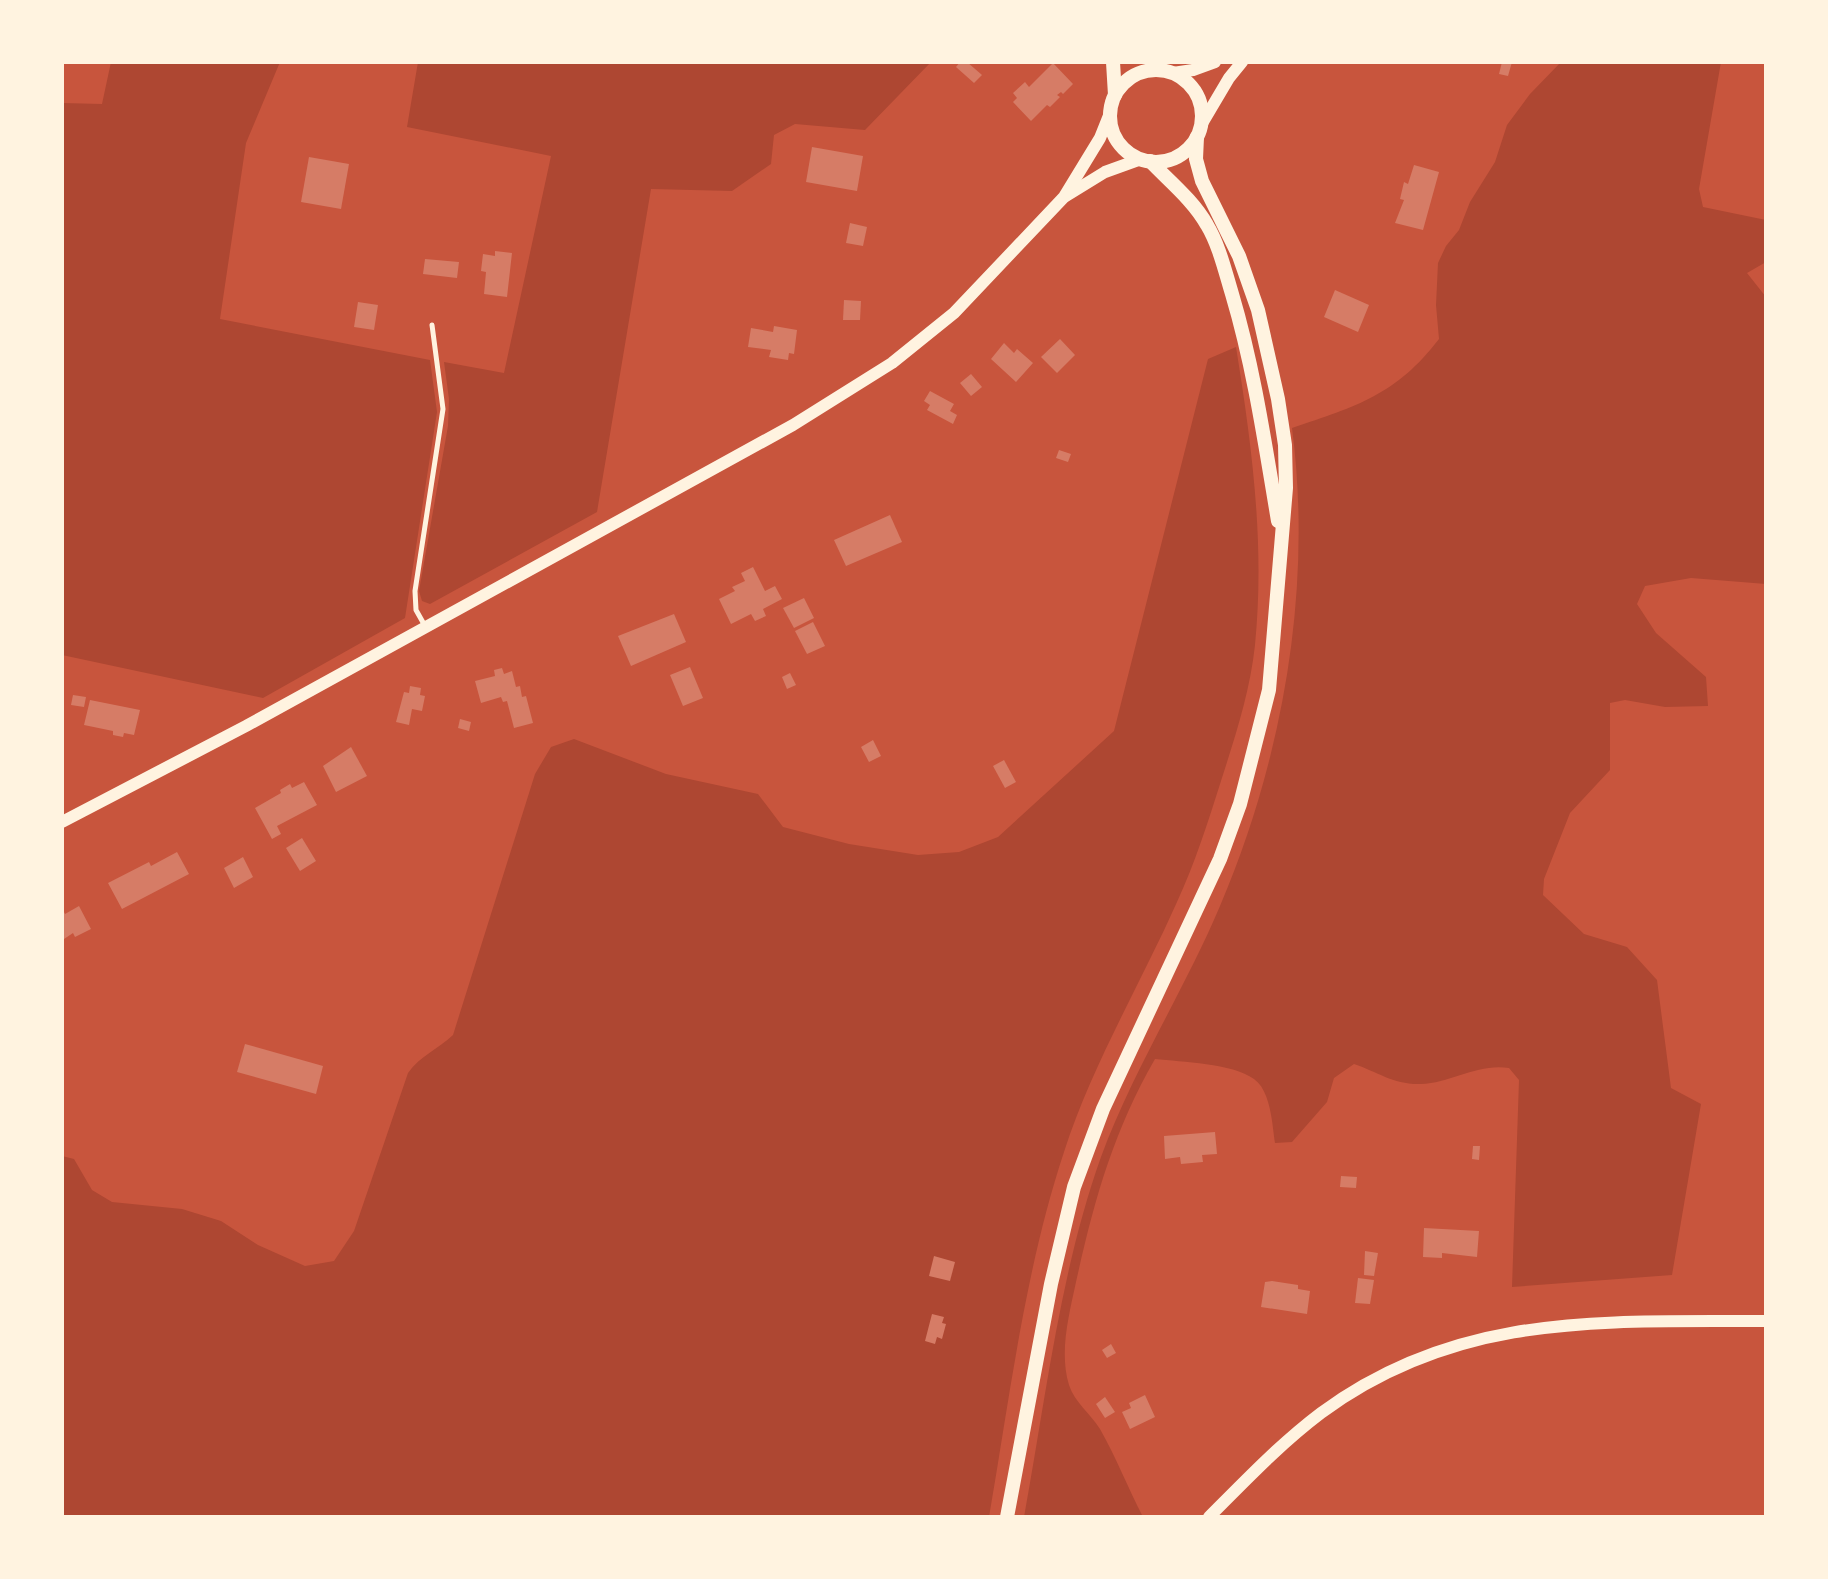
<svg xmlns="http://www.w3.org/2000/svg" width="1828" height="1579" font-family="Barlow,sans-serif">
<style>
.green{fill:#ae4732}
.building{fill:#d67c66}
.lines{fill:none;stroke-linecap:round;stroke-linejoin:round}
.service{stroke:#fff3e0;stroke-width:5}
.tertiary{stroke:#fff3e0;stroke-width:12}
.secondary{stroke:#fff3e0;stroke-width:14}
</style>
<rect width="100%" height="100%" fill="#c8553d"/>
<g class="green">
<path d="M111 62H280L246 143 220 319 430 360 437 412 405 618 263 698 62 655V103L102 104Z"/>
<path d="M418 62H931L865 130 795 124 774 135 771 164 732 191 651 189 597 512 430 604 422 601 419 591 448 426 449 399 444 362 504 373 551 156 407 127Z"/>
<path d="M1561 62H1721L1699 189 1703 207 1766 220V262L1747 273 1766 297V584L1691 578 1645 586 1637 604 1656 633 1706 677 1708 706 1665 707 1625 700 1610 703V770L1570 813 1544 879 1543 895 1584 934 1627 947 1657 980 1671 1088 1701 1104 1672 1275 1512 1287 1519 1080 1509 1068C1478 1063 1451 1083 1421 1084 1394 1085 1378 1072 1354 1064L1334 1078 1327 1102 1292 1142 1275 1143C1272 1124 1271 1091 1254 1079 1232 1063 1182 1062 1155 1059 1113 1132 1094 1201 1076 1282 1069 1315 1059 1352 1069 1385 1075 1403 1090 1413 1100 1429 1116 1457 1128 1488 1143 1517H1024C1046 1397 1060 1272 1101 1157 1133 1070 1184 991 1220 906 1283 758 1313 588 1292 428 1357 406 1396 395 1439 339L1436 305 1438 263 1446 246 1459 230 1470 202 1495 162 1507 125 1530 94Z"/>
<path d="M1236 347C1252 446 1265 544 1255 645 1250 692 1235 737 1221 781 1208 822 1195 863 1177 902 1140 985 1092 1065 1064 1152 1025 1270 1010 1395 989 1517H62V1156L74 1159 92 1190 112 1202 182 1209 221 1221 258 1245 305 1266 334 1261 354 1231 408 1073C420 1056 438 1049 453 1035L535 774 551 747 574 739 666 774 758 794 783 827 849 844 918 855 959 852 998 837 1114 731 1208 359Z"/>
</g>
<g class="building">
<path d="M960 62H967L982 75 974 83 956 67Z"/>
<path d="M1502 62H1512L1508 76 1499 74Z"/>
<path d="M1053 63 1073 84 1063 94 1061 92 1057 95 1060 97 1050 107 1047 105 1031 121 1013 102 1017 98 1013 93 1025 82 1029 87Z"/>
<path d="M812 147 863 156 857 191 806 182Z"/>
<path d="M309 157 349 164 341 209 301 202Z"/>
<path d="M1414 165 1439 172 1423 230 1395 223 1404 200 1400 199 1404 182 1408 184Z"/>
<path d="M850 223 867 227 863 246 846 243Z"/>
<path d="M495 251 512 253 507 297 484 294 486 272 481 271 483 254 495 256Z"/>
<path d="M425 259 459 262 457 278 423 274Z"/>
<path d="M1335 290 1369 305 1358 332 1324 317Z"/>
<path d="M844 300 861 301 860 320H843Z"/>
<path d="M358 302 378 305 374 330 354 327Z"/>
<path d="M774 326 797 330 794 354 789 353 788 360 769 357 771 350 748 347 751 328 773 332Z"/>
<path d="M1060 339 1075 355 1057 373 1041 357Z"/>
<path d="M1004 343 1014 353 1017 349 1033 363 1016 382 991 359Z"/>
<path d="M971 374 982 387 971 396 960 383Z"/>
<path d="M930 391 954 404 950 411 957 415 953 424 927 410 930 405 924 401Z"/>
<path d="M1059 450 1071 454 1068 462 1056 458Z"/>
<path d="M890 515 902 542 846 566 834 540Z"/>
<path d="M753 567 765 591 775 586 782 599 763 609 766 616 755 621 751 614 731 624 719 599 735 591 732 587 745 581 741 573Z"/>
<path d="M804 598 814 618 794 628 783 608Z"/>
<path d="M674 614 686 642 631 666 618 636Z"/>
<path d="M813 622 825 646 807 654 795 631Z"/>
<path d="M690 667 703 698 683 706 670 675Z"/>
<path d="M502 668 504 674 512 671 516 687 520 686 522 697 526 696 533 723 514 728 507 701 503 702 501 697 481 703 475 681 495 676 494 670Z"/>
<path d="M790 673 796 685 787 689 782 677Z"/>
<path d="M410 686 421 688 420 695 425 696 422 711 412 709 409 725 396 722 404 692 409 693Z"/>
<path d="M73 695 86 697 84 707 71 705Z"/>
<path d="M90 700 140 710 134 735 124 733 123 737 113 735V731L84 725Z"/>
<path d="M460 719 471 722 469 731 458 728Z"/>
<path d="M873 740 881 756 869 762 861 747Z"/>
<path d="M351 747 367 776 336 792 323 766Z"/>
<path d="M1004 760 1016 782 1005 788 993 766Z"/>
<path d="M304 782 317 805 277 826 281 834 272 839 255 808 281 793 280 790 290 784 292 788Z"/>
<path d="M302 838 316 861 300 871 286 848Z"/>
<path d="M177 852 189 874 122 909 108 883 149 862 151 866Z"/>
<path d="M243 857 253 877 234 888 224 868Z"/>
<path d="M79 906 91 929 75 937 73 933 64 939 62 908 65 914Z"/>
<path d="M245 1044 323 1066 316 1094 237 1072Z"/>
<path d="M1215 1132 1217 1154 1202 1155 1203 1162 1181 1164 1180 1157 1165 1159 1164 1136Z"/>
<path d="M1473 1146H1480L1479 1160 1472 1159Z"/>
<path d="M1341 1176 1357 1177 1356 1188 1340 1187Z"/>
<path d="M1424 1228 1479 1231 1477 1257 1442 1253V1258L1423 1257Z"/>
<path d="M1365 1251 1378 1253 1374 1276 1364 1275Z"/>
<path d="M934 1256 955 1262 950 1281 929 1276Z"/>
<path d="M1358 1278 1374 1280 1370 1304 1355 1303Z"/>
<path d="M1272 1281 1298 1285V1289L1310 1291 1307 1314 1261 1307 1265 1282Z"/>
<path d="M932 1314 944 1317 942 1323 946 1324 942 1339 937 1337 935 1344 925 1341Z"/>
<path d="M1111 1344 1116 1353 1107 1358 1102 1350Z"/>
<path d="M1145 1395 1155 1417 1130 1429 1122 1412 1131 1408 1129 1403Z"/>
<path d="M1105 1397 1115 1412 1105 1418 1096 1404Z"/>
</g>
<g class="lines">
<path class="service" d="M425 626 416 610 415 591 443 409 432 325"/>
<g class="tertiary">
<path d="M1173 73 1193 70 1215 62"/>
<path d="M1200 127 1229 78 1242 62"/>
<path d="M1066 196 1105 172 1141 159"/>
<path d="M62 822 246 726 793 425 892 363 954 313 1064 197 1100 138 1110 113"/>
<path d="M1209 1517C1245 1481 1280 1444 1321 1413 1459 1311 1605 1322 1766 1321"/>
</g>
<g class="secondary">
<path d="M1113 62 1115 95"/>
<circle cx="1156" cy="116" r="46"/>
<path d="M1150 161C1169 181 1193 200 1207 225 1219 245 1225 271 1232 294 1254 368 1265 444 1278 521"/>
<path d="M1007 1517 1051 1284 1074 1187 1103 1109 1220 859 1240 804 1269 690 1286 488 1285 445 1278 399 1258 310 1239 256 1202 181 1196 159 1197 137"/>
</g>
</g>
<rect width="1828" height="1579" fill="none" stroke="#fff3e0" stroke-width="128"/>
</svg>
